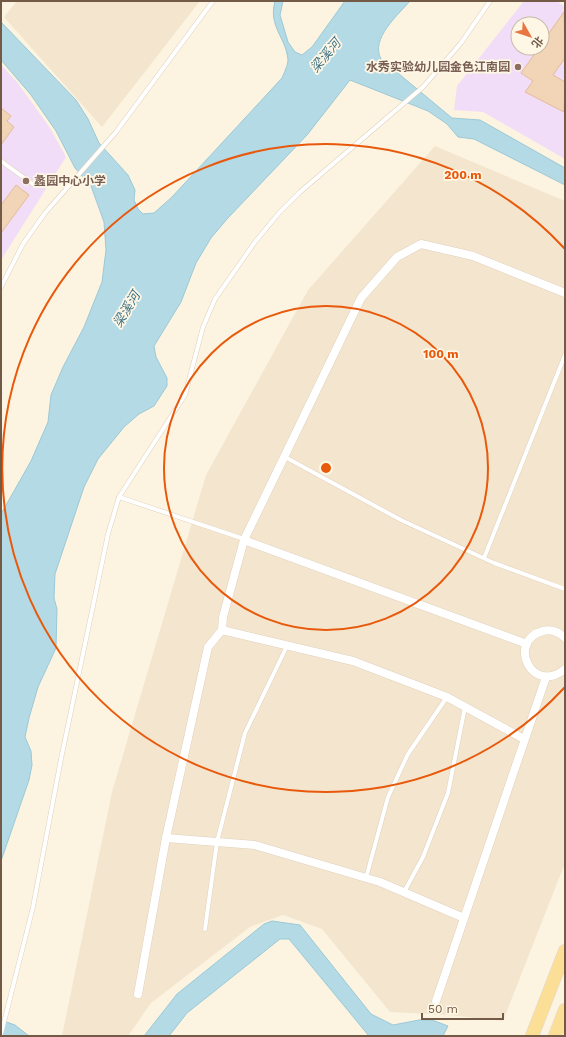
<svg xmlns="http://www.w3.org/2000/svg" width="566" height="1037" font-family="'Work Sans','Noto Sans SC',sans-serif">
<style>
.residential{fill:#f4e6ce}
.education{fill:#f1ddf8;fill-rule:evenodd}
.water{fill:#b4dae5;stroke:#9bc9d7}
.building{fill:#f2d4b7;stroke:#e5bc97}
.lines{fill:none;stroke-linecap:round;stroke-linejoin:round}
.lane-casing{stroke:#e0d0bc;stroke-width:5}
.street-casing{stroke:#e0d0bc;stroke-width:9}
.primary-casing{stroke:#ddd7d3;stroke-width:14}
.lane{stroke:#fff;stroke-width:4}
.street{stroke:#fff;stroke-width:8}
.primary{stroke:#fcdf97;stroke-width:13}
.ring{fill:none;stroke:#e8590c;stroke-width:2}
.education-dot{fill:#8d6e63;stroke:#fff7e6;stroke-width:1.5}
.labels{text-anchor:middle;stroke-width:3.5;stroke-linejoin:round;paint-order:stroke}
.education-label{font-size:12px;font-weight:bold;fill:#785e54;stroke:#fff7e6;text-anchor:end}
.water-label{font-size:13px;font-style:italic;fill:#417587;stroke:#fff7e6}
.centre{fill:#e8590c;stroke:#fff7e6;stroke-width:2}
.ring-label{font-size:12px;text-anchor:middle;font-weight:bold;fill:#e8590c;stroke:#fff7e6;stroke-width:3.5;stroke-linejoin:round;paint-order:stroke}
</style>
<rect width="100%" height="100%" fill="#fcf4e0"/>
<g class="residential">
<path d="M17 1H200L102 127 4 17Z"/>
<path d="M435 146 565 201V863L503 1021 448 1015 390 1012 322 929 283 915 250 927 151 1003 128 1036H62L112 792 206 475 308 290Z"/>
</g>
<g class="education">
<path d="M524 1H557L565 7V159L483 112 454 110 457 86ZM518 24H542V48H518Z"/>
<path d="M1 65 17 82 50 128 66 157 1 260Z"/>
</g>
<g class="water">
<path d="M275 1H283L280 15 288 42 295 52 302 55 312 47 345 1H410C398 15 370 39 381 59L452 118 480 120 565 168V185L474 139 458 137 447 124 428 111 350 80 307 135 227 219 211 238 196 263 181 302 154 346 156 357 167 378V386L154 406 139 414 124 427 98 459 84 487 55 574 54 598 57 609 56 648 38 687 29 718 25 737 31 751 32 765 29 780 1 861V514L31 461 48 422 51 395 63 367 84 327 102 282 106 250 104 222 91 186 75 168 56 131 31 95 1 60V22L76 100 88 119 99 143 128 175 135 190 134 200 138 209 143 214 154 213 172 197 282 78C284 73 288 65 288 60 286 37 268 27 275 1Z"/>
<path d="M272 921 300 925 371 1014 393 1025 419 1020H432L448 1026 443 1036H369L289 939H280L187 1013 169 1036H144L177 994 264 924Z"/>
<path d="M1 1020 15 1025 29 1036H1Z"/>
</g>
<g class="building">
<path d="M564 12 565 58 553 75 565 82 564 112 525 92 533 81 521 73 539 48H542V43Z"/>
<path d="M1 108 11 116 7 121 14 127 1 145Z"/>
<path d="M16 185 29 195 1 233V205Z"/>
</g>
<g class="lines">
<defs>
<g id="lane">
<path d="M1 161 34 185"/>
<path d="M1 287 23 244 45 213 116 132 213 1"/>
<path d="M285 457 401 520 494 563 565 589"/>
<path d="M119 497 244 539"/>
<path d="M484 558 565 355"/>
<path d="M366 878 388 797 408 754 447 697"/>
<path d="M404 892 423 857 448 793 465 707"/>
<path d="M205 929 217 842 245 733 287 646"/>
<path d="M1 1034 33 907 61 759 108 534 119 497 185 395 203 327 215 299 255 242 279 213 300 192 423 87 461 43 490 1"/>
</g>
<g id="street">
<path d="M244 540 527 644"/>
<path d="M222 630 223 617 244 540 361 298 397 257 421 244 473 256 565 293"/>
<path d="M565 638C559 632 551 629 543 631 506 641 532 696 565 669"/>
<path d="M166 838 255 845 380 882 464 918"/>
<path d="M138 994 166 838 208 647 222 630 353 661 447 697 524 739"/>
<path d="M436 1001 546 677"/>
</g>
<g id="primary">
<path d="M532 1036 565 951"/>
<path d="M555 1036 565 1010"/>
</g>
</defs>
<use href="#lane" class="lane-casing"/>
<use href="#street" class="street-casing"/>
<use href="#primary" class="primary-casing"/>
<use href="#lane" class="lane"/>
<use href="#street" class="street"/>
<use href="#primary" class="primary"/>
</g>
<g class="ring">
<circle cx="326" cy="468" r="162"/>
<path d="M565 687A324 324 0 1 1 565 249"/>
</g>
<g class="education-dot">
<circle cx="518" cy="67" r="4"/>
<circle cx="26" cy="181" r="4"/>
</g>
<g class="labels">
<g class="education-label">
<text x="510" y="71">水秀实验幼儿园金色江南园</text>
<text x="34" y="185" text-anchor="start">蠡园中心小学</text>
</g>
<g class="water-label">
<text transform="translate(325 55) rotate(-50)" y="5">梁溪河</text>
<text transform="translate(126 309) rotate(-59)" y="5">梁溪河</text>
</g>
</g>
<circle cx="326" cy="468" r="6" class="centre"/>
<g class="ring-label">
<text x="463" y="179">200 m</text>
<text x="441" y="358">100 m</text>
</g>
<rect width="566" height="1037" fill="none" stroke="#735a47" stroke-width="4"/>
<g transform="translate(530 36) rotate(129)"><circle r="19" fill="#fff7e6" stroke="#c7b8a6"/>
<path d="M0-3L7 15L0 10L-7 15Z" fill="#e97642"/>
<text y="-6" font-size="11" font-weight="bold" text-anchor="middle" fill="#735a47">北</text>
</g>
<path d="M422 1013v6h81v-6" fill="none" stroke="#735a47" stroke-width="2"/>
<text x="428" y="1013" font-size="12" fill="#735a47" stroke="#fff7e6" stroke-width="3" paint-order="stroke">50 m</text>
</svg>
